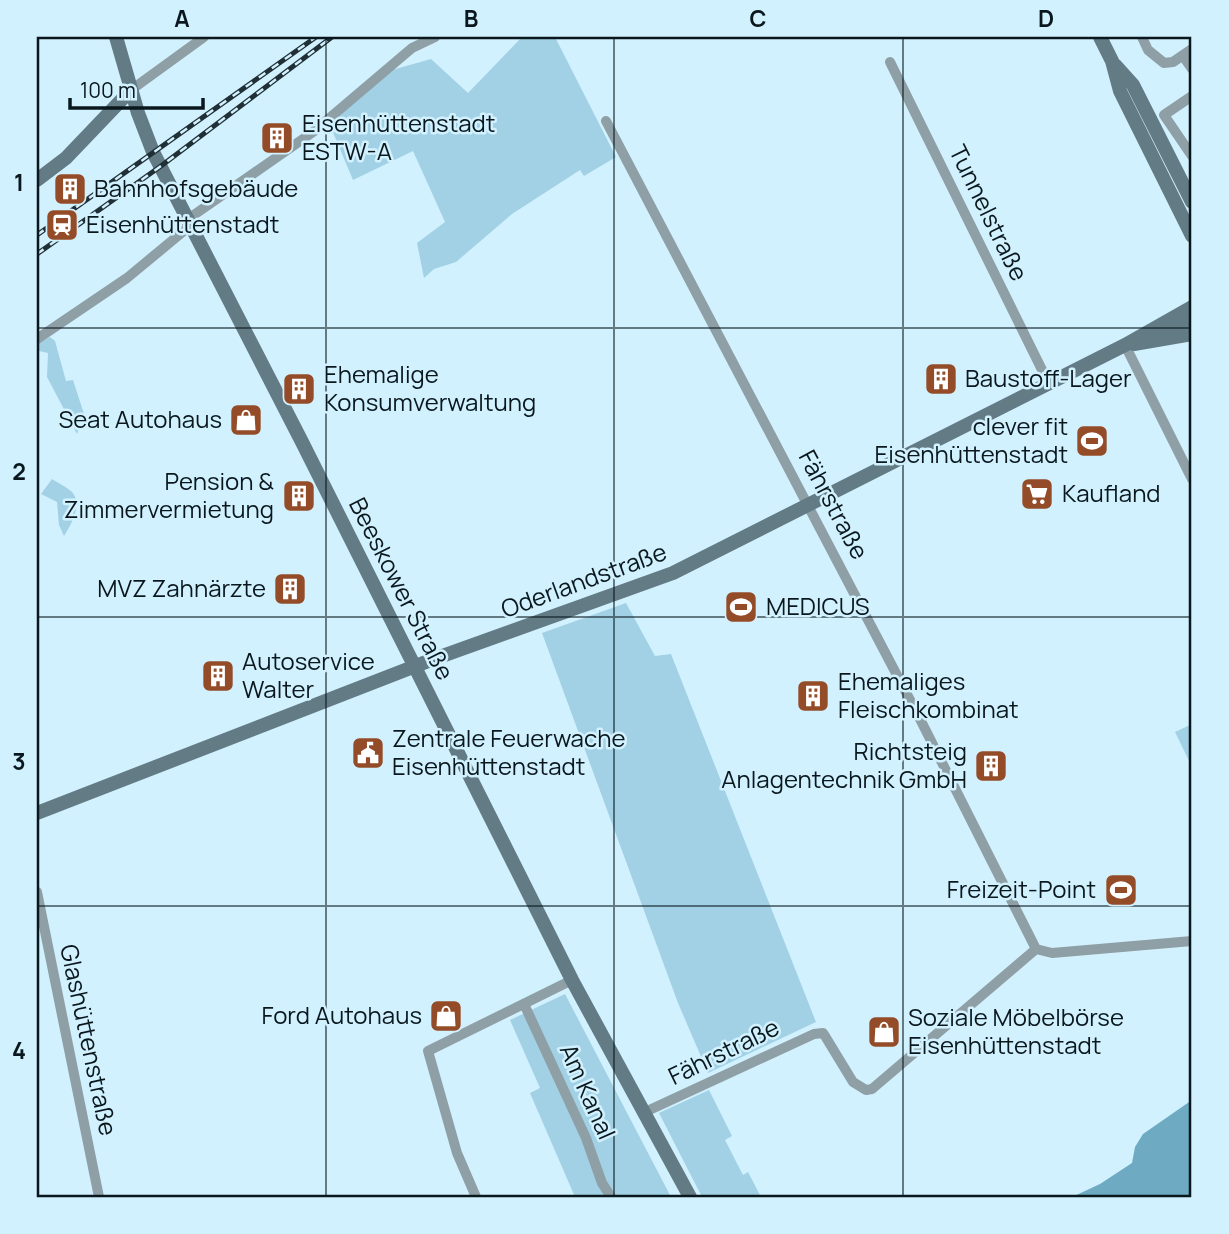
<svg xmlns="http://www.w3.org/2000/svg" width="1229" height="1234" font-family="Manrope,sans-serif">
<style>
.green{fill:#a2d1e5}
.water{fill:#6eaac2}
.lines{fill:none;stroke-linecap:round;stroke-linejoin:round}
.street{stroke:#8f9fa6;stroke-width:10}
.secondary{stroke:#637b85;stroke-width:14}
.rail-casing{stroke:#203036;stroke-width:5}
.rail{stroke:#d2f1fe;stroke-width:2.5;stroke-dasharray:8;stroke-linecap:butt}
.grid{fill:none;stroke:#0a181e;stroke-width:2;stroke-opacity:0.55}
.labels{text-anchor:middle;stroke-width:5;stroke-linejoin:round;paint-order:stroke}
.poi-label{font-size:24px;fill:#0a181e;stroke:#d2f1fe;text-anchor:start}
.street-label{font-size:24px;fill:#0a181e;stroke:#d2f1fe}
.neatline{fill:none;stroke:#0a181e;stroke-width:2.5}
.grid-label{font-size:23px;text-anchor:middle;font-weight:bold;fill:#0a181e}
</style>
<rect width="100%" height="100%" fill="#d2f1fe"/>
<g class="green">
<path d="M522 37H555L616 157 584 176 580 170 512 214 456 262 434 269 424 278 417 243 445 222 413 151 353 180 329 123 392 70 431 59 468 93Z"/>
<path d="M50 337 55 341 66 381 73 380 84 414 77 434 47 377 48 353 39 351 37 344Z"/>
<path d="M52 479C58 483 67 487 72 492 83 504 71 525 64 536L59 525 57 502 41 494Z"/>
<path d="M626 603 655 656 671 654 816 1022 708 1073 678 1003 542 633Z"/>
<path d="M1192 724V767L1175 732Z"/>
<path d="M565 994 671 1197H575L530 1093 540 1088 510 1020Z"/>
<path d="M709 1090 732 1136 725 1140 743 1175 748 1172 761 1197H702L659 1113Z"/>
</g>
<path class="water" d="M1192 1100V1197H1072L1100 1184 1132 1163 1135 1147 1143 1134Z"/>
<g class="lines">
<g class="street">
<path d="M1142 37 1148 50 1164 63 1173 62 1192 49"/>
<path d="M1183 56 1192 69"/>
<path d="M890 62 1048 382"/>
<path d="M131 90 204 37"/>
<path d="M1192 96 1164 115 1192 156"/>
<path d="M606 121 920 719 1036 949 1052 953 1192 941"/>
<path d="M188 219 313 132 412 48 435 37"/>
<path d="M37 339 127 278 191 225"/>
<path d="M1125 345 1192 479"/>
<path d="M37 892 99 1197"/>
<path d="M524 1004 586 1138 602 1183 611 1197"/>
<path d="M645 1112 814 1034 823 1033 825 1036 853 1082 866 1090 872 1089 1036 949"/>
<path d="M476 1197 457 1153 428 1051 572 980"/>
</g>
<g class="secondary">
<path d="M116 37 138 113 153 152 302 442 572 980 690 1197"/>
<path d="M1100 37 1112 61 1120 91 1192 236"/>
<path d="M1115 65 1133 85 1192 202"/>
<path d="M37 180 66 158 131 90"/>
<path d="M1163 329 1192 323"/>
<path d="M1134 344 1192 334"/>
<path d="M37 813 431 660 673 573 1125 345 1192 307"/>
</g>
<defs>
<g id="rail">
<path d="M37 235 316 37"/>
<path d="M37 254 161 166 332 37"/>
</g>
</defs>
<use href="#rail" class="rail-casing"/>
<use href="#rail" class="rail"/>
</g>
<path class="grid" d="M326 37V1197M614 37V1197M903 37V1197M37 328H1192M37 617H1192M37 906H1192"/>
<defs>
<symbol id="building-square" viewBox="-11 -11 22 22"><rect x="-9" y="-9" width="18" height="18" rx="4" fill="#944c28" stroke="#d2f1fe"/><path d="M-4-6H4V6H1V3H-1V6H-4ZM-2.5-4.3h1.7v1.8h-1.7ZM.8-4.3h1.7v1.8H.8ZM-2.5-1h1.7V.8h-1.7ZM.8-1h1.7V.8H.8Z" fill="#fff"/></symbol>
<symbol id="station-square" viewBox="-11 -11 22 22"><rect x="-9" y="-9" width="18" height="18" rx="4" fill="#944c28" stroke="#d2f1fe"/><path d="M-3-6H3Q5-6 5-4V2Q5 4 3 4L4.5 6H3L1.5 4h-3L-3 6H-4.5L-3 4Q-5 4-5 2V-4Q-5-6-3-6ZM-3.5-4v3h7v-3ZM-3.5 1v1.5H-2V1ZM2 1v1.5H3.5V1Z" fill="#fff"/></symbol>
<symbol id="shop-square" viewBox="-11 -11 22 22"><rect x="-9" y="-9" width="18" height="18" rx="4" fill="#944c28" stroke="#d2f1fe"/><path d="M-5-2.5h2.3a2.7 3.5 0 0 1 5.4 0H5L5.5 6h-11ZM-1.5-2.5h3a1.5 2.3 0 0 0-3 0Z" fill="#fff"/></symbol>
<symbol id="stadium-square" viewBox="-11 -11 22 22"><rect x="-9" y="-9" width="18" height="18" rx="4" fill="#944c28" stroke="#d2f1fe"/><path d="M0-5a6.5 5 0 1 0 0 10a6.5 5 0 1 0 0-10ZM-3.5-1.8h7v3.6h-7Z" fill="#fff"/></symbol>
<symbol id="supermarket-square" viewBox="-11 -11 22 22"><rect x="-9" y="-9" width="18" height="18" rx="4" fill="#944c28" stroke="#d2f1fe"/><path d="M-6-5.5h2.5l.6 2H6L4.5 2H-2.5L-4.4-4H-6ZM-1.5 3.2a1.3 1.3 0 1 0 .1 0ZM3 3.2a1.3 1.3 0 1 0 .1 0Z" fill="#fff"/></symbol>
<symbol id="civic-square" viewBox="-11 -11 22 22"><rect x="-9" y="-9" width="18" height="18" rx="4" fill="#944c28" stroke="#d2f1fe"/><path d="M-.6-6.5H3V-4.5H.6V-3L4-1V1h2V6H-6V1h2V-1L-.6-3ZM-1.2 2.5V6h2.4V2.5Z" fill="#fff"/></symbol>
</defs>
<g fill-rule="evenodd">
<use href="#building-square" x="258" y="119" width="38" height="38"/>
<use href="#building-square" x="51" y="170" width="38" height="38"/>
<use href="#station-square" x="43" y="206" width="38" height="38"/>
<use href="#building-square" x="922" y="360" width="38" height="38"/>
<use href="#building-square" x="280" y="370" width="38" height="38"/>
<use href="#shop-square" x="227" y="401" width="38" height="38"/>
<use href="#stadium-square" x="1073" y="422" width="38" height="38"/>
<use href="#supermarket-square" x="1018" y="475" width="38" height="38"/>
<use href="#building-square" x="280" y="477" width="38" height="38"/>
<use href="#building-square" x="271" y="570" width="38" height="38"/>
<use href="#stadium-square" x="722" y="588" width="38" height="38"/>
<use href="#building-square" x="199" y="657" width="38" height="38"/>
<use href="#building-square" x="794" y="677" width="38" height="38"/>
<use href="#civic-square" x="349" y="734" width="38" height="38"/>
<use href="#building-square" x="972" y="747" width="38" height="38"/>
<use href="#stadium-square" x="1102" y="871" width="38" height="38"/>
<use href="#shop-square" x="427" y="997" width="38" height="38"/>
<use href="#shop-square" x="865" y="1013" width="38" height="38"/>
</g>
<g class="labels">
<g class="poi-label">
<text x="302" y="132">Eisenhüttenstadt<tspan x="302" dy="28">ESTW-A</tspan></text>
<text x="94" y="197">Bahnhofsgebäude</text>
<text x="86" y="233">Eisenhüttenstadt</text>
<text x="324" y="383">Ehemalige<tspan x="324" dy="28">Konsumverwaltung</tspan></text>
<text x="965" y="387">Baustoff-Lager</text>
<text x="222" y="428" text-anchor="end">Seat Autohaus</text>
<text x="1068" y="435" text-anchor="end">clever fit<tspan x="1068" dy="28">Eisenhüttenstadt</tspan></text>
<text x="274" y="490" text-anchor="end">Pension &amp;<tspan x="274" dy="28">Zimmervermietung</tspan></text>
<text x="1062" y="502">Kaufland</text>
<text x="266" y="597" text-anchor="end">MVZ Zahnärzte</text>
<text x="766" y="615">MEDICUS</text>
<text x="242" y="670">Autoservice<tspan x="242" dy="28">Walter</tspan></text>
<text x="838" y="690">Ehemaliges<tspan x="838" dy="28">Fleischkombinat</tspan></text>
<text x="392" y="747">Zentrale Feuerwache<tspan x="392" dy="28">Eisenhüttenstadt</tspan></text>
<text x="967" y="760" text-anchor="end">Richtsteig<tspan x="967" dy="28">Anlagentechnik GmbH</tspan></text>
<text x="1096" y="898" text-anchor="end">Freizeit-Point</text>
<text x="422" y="1024" text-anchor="end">Ford Autohaus</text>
<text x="908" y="1026">Soziale Möbelbörse<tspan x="908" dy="28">Eisenhüttenstadt</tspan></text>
</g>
<g class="street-label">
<text transform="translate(988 213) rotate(64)" y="8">Tunnelstraße</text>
<text transform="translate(833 505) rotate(62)" y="8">Fährstraße</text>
<text transform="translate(584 581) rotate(-20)" y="8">Oderlandstraße</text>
<text transform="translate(401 589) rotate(63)" y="8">Beeskower Straße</text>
<text transform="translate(88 1040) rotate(78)" y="8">Glashüttenstraße</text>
<text transform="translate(724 1052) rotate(-26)" y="8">Fährstraße</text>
<text transform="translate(587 1092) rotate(66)" y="8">Am Kanal</text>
</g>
</g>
<rect width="1229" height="1234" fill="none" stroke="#d2f1fe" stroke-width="77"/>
<path d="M70 98v10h133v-10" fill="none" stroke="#0a181e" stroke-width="3.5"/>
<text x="80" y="98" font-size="21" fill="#0a181e" stroke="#d2f1fe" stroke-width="5" paint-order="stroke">100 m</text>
<rect x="38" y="38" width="1152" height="1158" class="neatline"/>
<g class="grid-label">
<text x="182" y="27">A</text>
<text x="471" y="27">B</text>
<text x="758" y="27">C</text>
<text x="1046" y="27">D</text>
<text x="19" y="191">1</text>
<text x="19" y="480">2</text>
<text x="19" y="770">3</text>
<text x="19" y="1059">4</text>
</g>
</svg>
